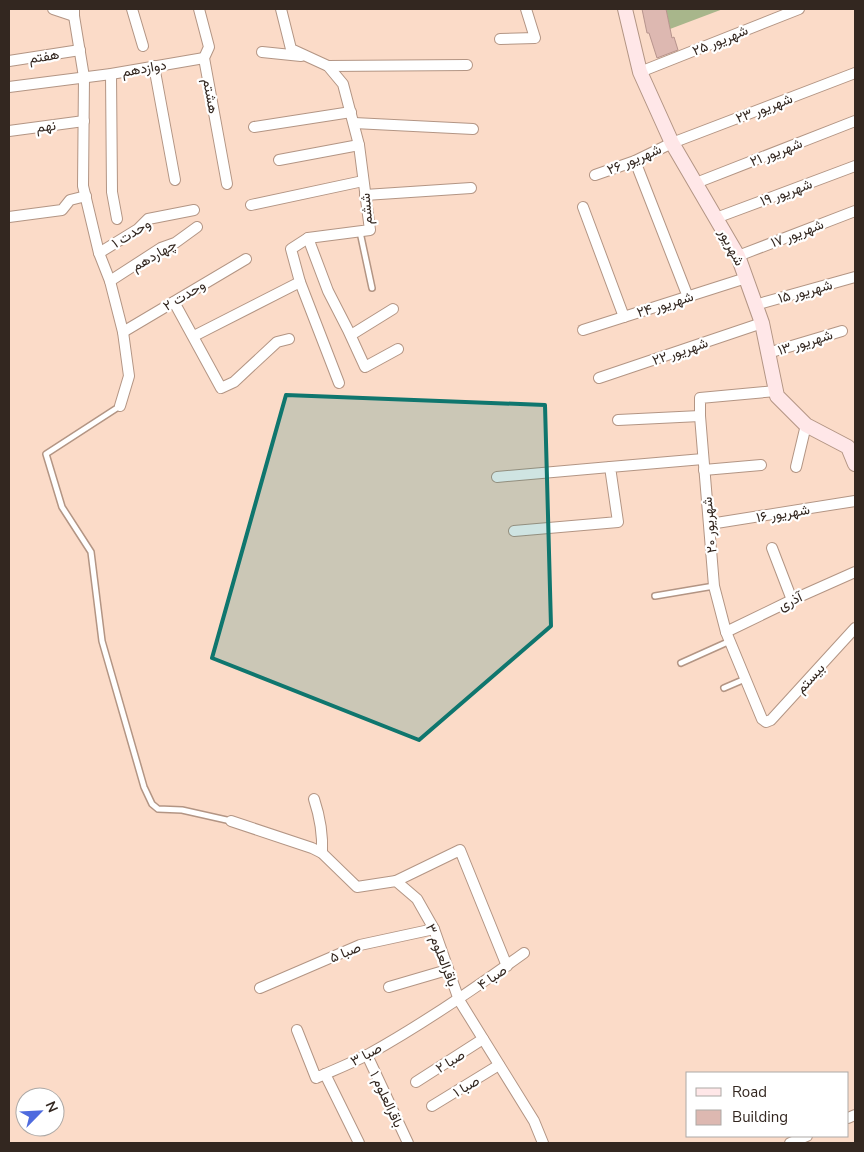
<svg xmlns="http://www.w3.org/2000/svg" width="864" height="1152" font-family="'Nunito Sans',Vazirmatn,sans-serif">
<style>
.green{fill:#a8b68b}
.building{fill:#ddb8b1;stroke:#b7948d}
.lines{fill:none;stroke-linecap:round;stroke-linejoin:round}
.lane-casing{stroke:#b39584;stroke-width:8}
.street-casing{stroke:#b39584;stroke-width:12}
.secondary-casing{stroke:#b39584;stroke-width:16}
.lane{stroke:#fff;stroke-width:5}
.street{stroke:#fff;stroke-width:10}
.secondary{stroke:#ffe7e8;stroke-width:14}
.marked{fill:#0f766e;fill-opacity:0.2;stroke:#0f766e;stroke-width:4;stroke-linejoin:round}
.labels{text-anchor:middle;stroke-width:4.5;stroke-linejoin:round;paint-order:stroke}
.street-label{font-size:14px;fill:#332720;stroke:#fff}
</style>
<rect width="100%" height="100%" fill="#fbdbc8"/>
<path class="green" d="M666 9H723L670 29Z"/>
<path class="building" d="M642 9H666L672 38 674 37 678 50 657 58 649 33H647Z"/>
<g class="lines">
<defs>
<g id="lane">
<path d="M360 232 372 288"/>
<path d="M120 406 46 454 62 507 91 552 102 641 144 787 152 804 158 809 182 810 231 821"/>
<path d="M655 596 714 586"/>
<path d="M681 663 730 641"/>
<path d="M724 688 745 679"/>
</g>
<g id="street">
<path d="M53 9 74 16"/>
<path d="M74 9V16L84 77 83 186 99 253 110 281 123 332 129 376 120 406"/>
<path d="M132 9 143 46"/>
<path d="M199 9 209 47 204 58 227 184"/>
<path d="M281 9 291 49 328 66 343 84 359 145 370 230 308 238 328 291 348 330 365 367 398 349"/>
<path d="M500 39 535 38 526 9"/>
<path d="M262 52 301 56"/>
<path d="M9 61 80 50"/>
<path d="M154 66 175 180"/>
<path d="M328 66 467 65"/>
<path d="M640 72 799 9"/>
<path d="M111 74 112 192 117 219"/>
<path d="M9 87 111 74 204 58"/>
<path d="M354 123 473 129"/>
<path d="M254 127 351 112"/>
<path d="M9 131 84 121"/>
<path d="M279 160 359 145"/>
<path d="M635 161 688 297"/>
<path d="M595 175 635 161 672 143 855 73"/>
<path d="M696 183 855 121"/>
<path d="M365 195 471 188"/>
<path d="M251 205 363 181"/>
<path d="M583 207 624 317"/>
<path d="M9 217 62 210 70 200 86 196"/>
<path d="M716 218 855 166"/>
<path d="M99 253 138 229 148 219 194 210"/>
<path d="M738 256 855 211"/>
<path d="M110 281 161 248 175 243 197 227"/>
<path d="M300 282 339 383"/>
<path d="M174 302 221 388 234 382 277 342 289 339"/>
<path d="M755 305 855 277"/>
<path d="M583 330 746 278"/>
<path d="M123 332 246 259"/>
<path d="M351 335 393 309"/>
<path d="M194 336 300 282 291 249 308 238"/>
<path d="M768 353 842 331"/>
<path d="M599 378 762 323"/>
<path d="M776 391 700 398V416L714 586 726 632 762 719 766 722 771 720 855 628"/>
<path d="M618 420 700 416"/>
<path d="M796 467 806 425"/>
<path d="M704 470 761 465"/>
<path d="M497 477 610 467"/>
<path d="M710 524 855 501"/>
<path d="M514 531 618 522 610 467 703 459"/>
<path d="M772 548 792 600"/>
<path d="M726 632 792 600 855 572"/>
<path d="M314 799C320 817 323 833 322 853"/>
<path d="M231 821 312 848 322 853 357 887 396 881 417 899 434 929 459 1000 534 1121 543 1143"/>
<path d="M396 881 460 850 507 966"/>
<path d="M389 987 447 970"/>
<path d="M260 988 360 945 434 929"/>
<path d="M297 1030 316 1078C334 1070 352 1063 369 1054 423 1024 474 989 524 953"/>
<path d="M367 1055 408 1143"/>
<path d="M325 1074 359 1143"/>
<path d="M416 1082 483 1039"/>
<path d="M432 1106 499 1065"/>
<path d="M848 1118 855 1115"/>
<path d="M790 1143 807 1136"/>
</g>
<path id="secondary" d="M625 9 640 72 672 143 738 256 762 323 777 396 806 425 848 447 855 464"/>
</defs>
<use href="#lane" class="lane-casing"/>
<use href="#street" class="street-casing"/>
<use href="#secondary" class="secondary-casing"/>
<use href="#lane" class="lane"/>
<use href="#street" class="street"/>
<use href="#secondary" class="secondary"/>
</g>
<path class="marked" d="M286 395 545 405 551 626 419 740 212 658Z"/>
<g class="labels">
<g class="street-label">
<text transform="translate(720 40) rotate(-22)" y="5">شهریور ۲۵</text>
<text transform="translate(44 56) rotate(-9)" y="5">هفتم</text>
<text transform="translate(144 68) rotate(-10)" y="5">دوازدهم</text>
<text transform="translate(211 96) rotate(80)" y="5">هشتم</text>
<text transform="translate(764 108) rotate(-21)" y="5">شهریور ۲۳</text>
<text transform="translate(46 126) rotate(-8)" y="5">نهم</text>
<text transform="translate(776 152) rotate(-21)" y="5">شهریور ۲۱</text>
<text transform="translate(634 159) rotate(-23)" y="5">شهریور ۲۶</text>
<text transform="translate(786 192) rotate(-20)" y="5">شهریور ۱۹</text>
<text transform="translate(366 209) rotate(-95)" y="5">ششم</text>
<text transform="translate(131 233) rotate(-32)" y="5">وحدت ۱</text>
<text transform="translate(797 233) rotate(-21)" y="5">شهریور ۱۷</text>
<text transform="translate(732 247) rotate(63)" y="5">شهریور</text>
<text transform="translate(154 255) rotate(-30)" y="5">چهاردهم</text>
<text transform="translate(805 291) rotate(-15)" y="5">شهریور ۱۵</text>
<text transform="translate(184 295) rotate(-31)" y="5">وحدت ۲</text>
<text transform="translate(665 304) rotate(-17)" y="5">شهریور ۲۴</text>
<text transform="translate(805 342) rotate(-17)" y="5">شهریور ۱۳</text>
<text transform="translate(680 351) rotate(-19)" y="5">شهریور ۲۲</text>
<text transform="translate(783 513) rotate(-9)" y="5">شهریور ۱۶</text>
<text transform="translate(709 525) rotate(-95)" y="5">شهریور ۲۰</text>
<text transform="translate(790 601) rotate(-25)" y="5">آذری</text>
<text transform="translate(810 678) rotate(-48)" y="5">بیستم</text>
<text transform="translate(345 952) rotate(-22)" y="5">صبا ۵</text>
<text transform="translate(442 955) rotate(69)" y="5">باقرالعلوم ۳</text>
<text transform="translate(492 977) rotate(-35)" y="5">صبا ۴</text>
<text transform="translate(366 1054) rotate(-28)" y="5">صبا ۳</text>
<text transform="translate(450 1061) rotate(-32)" y="5">صبا ۲</text>
<text transform="translate(466 1086) rotate(-31)" y="5">صبا ۱</text>
<text transform="translate(387 1099) rotate(65)" y="5">باقرالعلوم ۱</text>
</g>
</g>
<rect width="864" height="1152" fill="none" stroke="#332720" stroke-width="20"/>
<rect x="686" y="1072" width="162" height="65" fill="#ffffff" stroke="#ada9a6"/>
<rect x="696" y="1088" width="25" height="8" fill="#ffe7e8" stroke="#ada9a6"/>
<text x="732" y="1097" font-size="15" fill="#332720">Road</text>
<rect x="696" y="1110" width="25" height="15" fill="#ddb8b1" stroke="#ada9a6"/>
<text x="732" y="1122" font-size="15" fill="#332720">Building</text>
<g transform="translate(40 1112) rotate(66)"><circle r="24" fill="#ffffff" stroke="#ada9a6"/>
<path d="M0-4L9 19L0 12L-9 19Z" fill="#4e6ade"/>
<text y="-8" font-size="14" font-weight="bold" text-anchor="middle" fill="#332720">N</text>
</g>
</svg>
